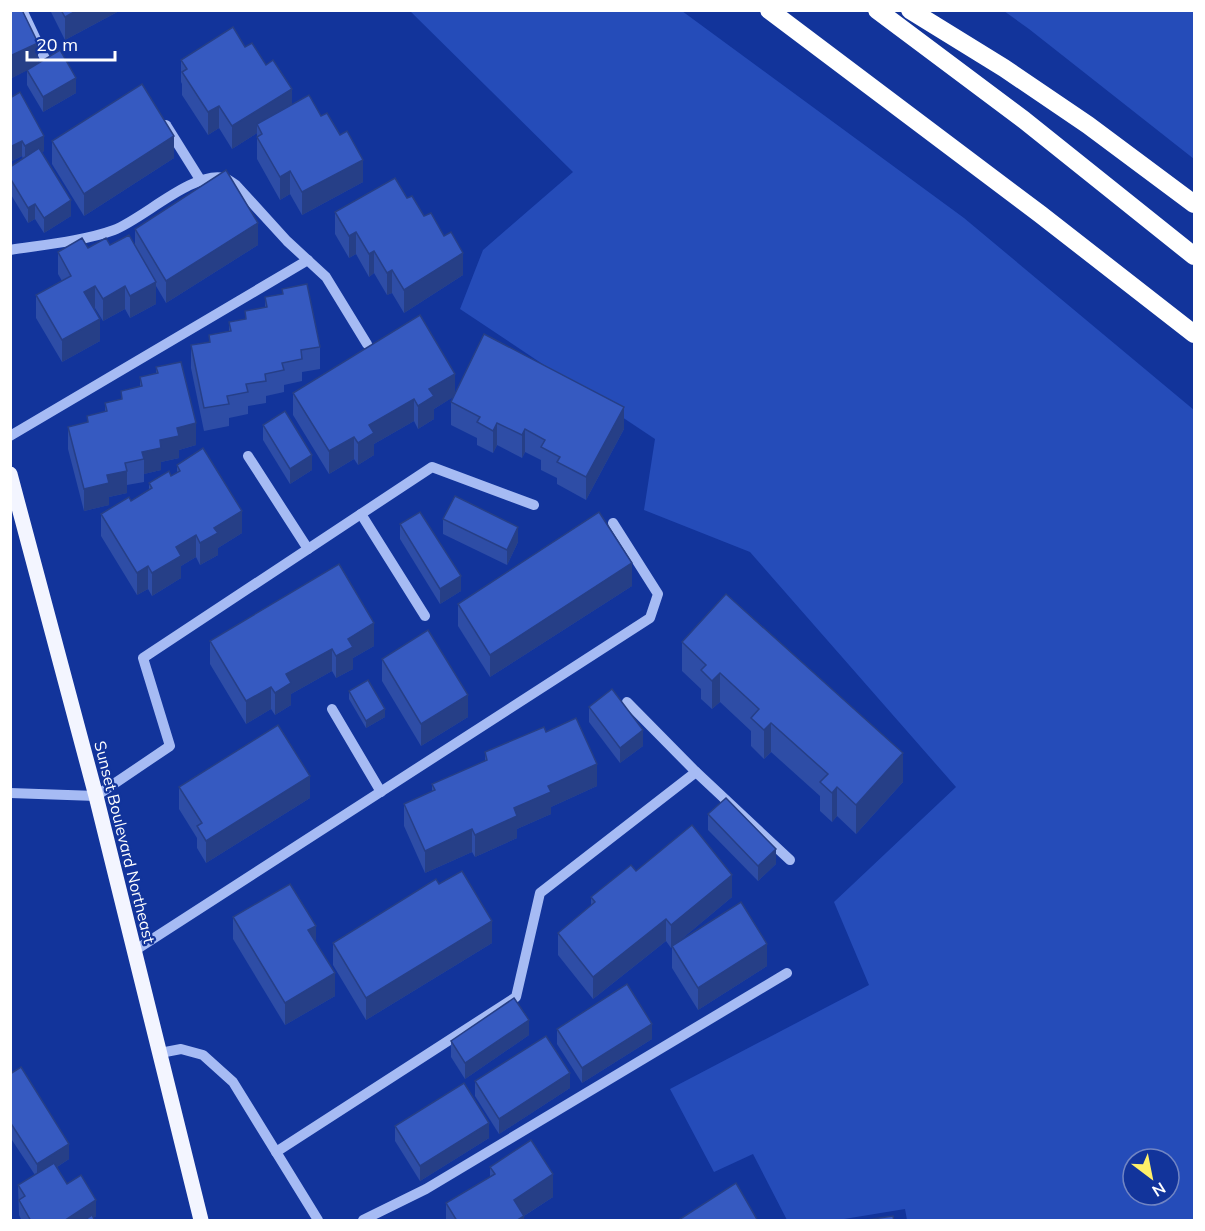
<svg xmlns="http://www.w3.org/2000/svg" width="1205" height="1231" font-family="Mulish,sans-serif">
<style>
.green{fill:#254cb9;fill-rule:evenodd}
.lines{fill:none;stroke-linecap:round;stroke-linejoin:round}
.minor{stroke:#a6bbf4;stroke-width:10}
.major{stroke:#f3f5ff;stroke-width:15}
.highway{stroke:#fff;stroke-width:18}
.wall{fill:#2e4da6}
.shaded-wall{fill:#263f87}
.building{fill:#365ac1;stroke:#263f87;stroke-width:1.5}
.labels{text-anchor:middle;stroke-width:4.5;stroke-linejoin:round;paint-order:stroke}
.street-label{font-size:16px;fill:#fff;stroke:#12349b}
</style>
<rect width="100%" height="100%" fill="#12349b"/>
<g class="green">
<path d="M410 11H682L964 218 1194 410V1220H907L905 1209 838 1220H787L753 1154 714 1172 670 1089 869 985 834 902 956 787 750 552 644 510 655 439 460 309 483 250 573 172ZM1133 1159H1169V1195H1133Z"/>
<path d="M1004 11H1194V159L1029 29Z"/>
</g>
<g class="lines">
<g class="minor">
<path d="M22 10 48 65"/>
<path d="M166 125 201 181"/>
<path d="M10 250C42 245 84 241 114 230 143 219 193 171 224 178 228 179 232 182 236 185L287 241 326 277 367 344"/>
<path d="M10 436 308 260"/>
<path d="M248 456 308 549"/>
<path d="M361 514 425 616"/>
<path d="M627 702 696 772 790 860"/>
<path d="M332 709 381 792"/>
<path d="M10 793 96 796 170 746 143 658 432 467 534 505"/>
<path d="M134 951 650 618 658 594 613 523"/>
<path d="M160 1053 181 1049 203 1055 233 1082 318 1220"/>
<path d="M276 1152 516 997 540 893 696 772"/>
<path d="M363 1220 426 1189 787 973"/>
</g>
<path class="major" d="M10 474 96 796 201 1220"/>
<g class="highway">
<path d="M769 10 1040 214 1194 334"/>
<path d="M877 10 1024 120 1194 256"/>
<path d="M910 10 1004 68 1088 125 1194 204"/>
</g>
</g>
<g class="wall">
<path d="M10 10 38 64 76 93 43 112 27 85V70L10 79Z"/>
<path d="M50 10H121L65 40Z"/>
<path d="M245 47 292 105 321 116 363 182 302 215 290 194 280 200 257 159V133L232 149 219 128 208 135 182 95V84L181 82V60Z"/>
<path d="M10 98 44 151 42 152 71 216 44 233 35 219 28 223 10 193V167L23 159 22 156 10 162Z"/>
<path d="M52 141 174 158 84 216 52 164Z"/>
<path d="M407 198 424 216 463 275 404 313 392 293 387 295 374 273 369 277 356 254 349 258 335 234V212Z"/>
<path d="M135 229 258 245 166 303 156 286V304L130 318 125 309 103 321 95 308 94 309 100 341 62 362 36 318V295L62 281 58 274V252L110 245H135Z"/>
<path d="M282 289 320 347V369L302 372V381L284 385V392L266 396V403L248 406V414L229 418V426L204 431 191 368V345L209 342V335L229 331V322L245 319V311L265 307V297L282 294Z"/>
<path d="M156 367 196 445 179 450V458L161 462V470L144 474V482L127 485V493L109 497V505L84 511 68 449V427L87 423V416L105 412V403L121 399V391L140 386V377L156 373Z"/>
<path d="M293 393H455L624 429 586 500 557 484V478L541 470V460L525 452 522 458 497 445 493 453 477 445V438L451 425V402L453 397 434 409V419L418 429 414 421 374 444V455L358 465 354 459 329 474 293 415Z"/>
<path d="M263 425 312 470 290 484 263 440Z"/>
<path d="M177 465 242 533 218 548V555L200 565 196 557 181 566V578L152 596 148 589 137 595 101 536V514L131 501 149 490V483L171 476 177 473Z"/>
<path d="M443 519 518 542 507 565 443 534Z"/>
<path d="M400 524 461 591 440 604 400 539Z"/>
<path d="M632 586 490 677 458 626V604Z"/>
<path d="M210 641 374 646 353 658V669L336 678 332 671 291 694V705L275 715 271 709 246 724 210 664Z"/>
<path d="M682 642 903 782 856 834 837 816 832 822 820 811V796L771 752 764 759 751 746V731L720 702 712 709 701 699V689L682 671Z"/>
<path d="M382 659 468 717 421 746 382 681Z"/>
<path d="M349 691 385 717 366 728 349 699Z"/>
<path d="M589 707 643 746 620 763 589 722Z"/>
<path d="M546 732 597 786 551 807V814L517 829V838L475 857 472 852 425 873 404 826V804L432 791V784L485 761V752Z"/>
<path d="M179 787 310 798 206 863 197 848V838L179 809Z"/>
<path d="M708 814 776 864 758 881 708 830Z"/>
<path d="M636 871 732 897 678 942 767 966 698 1010 672 968V947L671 948 666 941 593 999 558 955V933L591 905V897Z"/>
<path d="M439 884 492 943 366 1020 333 965V943Z"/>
<path d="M233 917 316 941 335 996 285 1025 233 939Z"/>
<path d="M557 1029 652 1039 582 1083 557 1044Z"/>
<path d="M529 1035 465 1079 451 1057V1041Z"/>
<path d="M10 1074 69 1159 57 1167 67 1184 96 1216 93 1218 95 1221H22L19 1215 18 1185 35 1175 10 1137Z"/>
<path d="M475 1081 570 1088 499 1134 475 1096Z"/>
<path d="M395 1126 489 1138 420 1181 395 1141Z"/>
<path d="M490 1167 553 1197 524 1216V1221H446V1203L490 1177Z"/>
</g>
<g class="shaded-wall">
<path d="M78 10H121L65 40V17Z"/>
<path d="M38 43V65L10 79V56Z"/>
<path d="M76 78V93L43 112V97Z"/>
<path d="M292 89V111L257 124V133L232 149V126Z"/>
<path d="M219 106V128L208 135V112Z"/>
<path d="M44 136V151L25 162V146Z"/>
<path d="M174 136V158L84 216V194Z"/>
<path d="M22 141V156L10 162V147Z"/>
<path d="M363 160V182L302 215V192Z"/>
<path d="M290 171V194L280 200V177Z"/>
<path d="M71 200V216L44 233V218Z"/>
<path d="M35 204V219L28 223V208Z"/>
<path d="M258 223V245L166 303V281Z"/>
<path d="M356 232V254L349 258V236Z"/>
<path d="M374 251V273L369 277V254Z"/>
<path d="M463 253V275L404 313V290Z"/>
<path d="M392 270V293L387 295V273Z"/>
<path d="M156 282V304L130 318V296Z"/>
<path d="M95 286V308L84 315V292Z"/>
<path d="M125 286V309L103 321V299Z"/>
<path d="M100 319V341L62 362V340Z"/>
<path d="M455 374V396L434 409V419L418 429V406L429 389Z"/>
<path d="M414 399V421L374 444V455L358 465V443L369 425Z"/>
<path d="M624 407V429L586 500V477Z"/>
<path d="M196 423V445L179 450V458L161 462V470L144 474V459L142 452 177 428Z"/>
<path d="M497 423V445L493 453V431Z"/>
<path d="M525 429V452L522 458V435Z"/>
<path d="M354 437V459L329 474V451Z"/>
<path d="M312 455V470L290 484V469Z"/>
<path d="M127 471V493L109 497V505L84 511V489L107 475Z"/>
<path d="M242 511V533L218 548V555L200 565V543L214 528Z"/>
<path d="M518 527V542L507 565V550Z"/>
<path d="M196 535V557L181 566V578L152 596V573L176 547Z"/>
<path d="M632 563V586L490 677V655Z"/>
<path d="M148 566V589L137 595V573Z"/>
<path d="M461 576V591L440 604V589Z"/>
<path d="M374 623V646L353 658V669L336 678V656L348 639Z"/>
<path d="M332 649V671L291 694V705L275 715V693L286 674Z"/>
<path d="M720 673V702L712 709V681Z"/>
<path d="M271 687V709L246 724V701Z"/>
<path d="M468 695V717L421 746V724Z"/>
<path d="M385 709V717L366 728V721Z"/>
<path d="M771 723V752L764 759V730Z"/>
<path d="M643 730V746L620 763V748Z"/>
<path d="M903 753V782L856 834V805Z"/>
<path d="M597 764V786L551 807V814L517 829V838L475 857V835L548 786Z"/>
<path d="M310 776V798L206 863V841Z"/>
<path d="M837 787V816L832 822V793Z"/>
<path d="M472 829V852L425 873V851Z"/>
<path d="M776 849V864L758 881V866Z"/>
<path d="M732 875V897L671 948V925Z"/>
<path d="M666 919V941L593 999V977Z"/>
<path d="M492 921V943L366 1020V998Z"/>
<path d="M316 926V948L308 930Z"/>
<path d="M767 944V966L698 1010V988Z"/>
<path d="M335 973V996L285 1025V1003Z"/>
<path d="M529 1020V1035L465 1079V1063Z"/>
<path d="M652 1024V1039L582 1083V1068Z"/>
<path d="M570 1073V1088L499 1134V1119Z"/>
<path d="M489 1123V1138L420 1181V1166Z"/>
<path d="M69 1144V1159L37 1180V1164Z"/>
<path d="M553 1174V1197L516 1221 514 1200Z"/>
<path d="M96 1200V1216L89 1221H64Z"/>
<path d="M524 1216V1221H516Z"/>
</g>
<g class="building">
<path d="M10 10H22L38 43 10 56Z"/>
<path d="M61 10H78L65 17Z"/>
<path d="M233 27 245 47 252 43 266 65 273 60 292 89 232 126 219 106 208 112 182 72 187 69 181 60Z"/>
<path d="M60 50 76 78 43 97 27 70Z"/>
<path d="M142 84 174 136 84 194 52 141Z"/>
<path d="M20 92 44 136 25 146 22 141 10 147V98Z"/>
<path d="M309 95 321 116 327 113 340 135 347 131 363 160 302 192 290 171 280 177 257 137 262 134 257 124Z"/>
<path d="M39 148 71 200 44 218 35 204 28 208 10 178V167Z"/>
<path d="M226 170 258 223 166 281 135 229Z"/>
<path d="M395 178 407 198 412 196 424 216 431 213 444 236 451 232 463 253 404 290 392 270 387 273 374 251 369 254 356 232 349 236 335 212Z"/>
<path d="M129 235 156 282 130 296 125 286 103 299 95 286 84 292 100 319 62 340 36 295 71 276 58 252 82 238 88 248 106 238 110 245Z"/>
<path d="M307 284 320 347 301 350 302 359 282 363 284 370 265 374 266 381 246 384 248 392 227 396 229 404 204 408 191 345 210 342 209 335 231 331 229 322 246 319 245 311 267 307 265 297 283 294 282 289Z"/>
<path d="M420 315 455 374 429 389 434 396 418 406 414 399 369 425 374 433 358 443 354 437 329 451 293 393Z"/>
<path d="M484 334 624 407 586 477 557 462 560 457 541 447 545 440 525 429 522 435 497 423 493 431 477 422 480 417 451 402Z"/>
<path d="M181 362 196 423 177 428 179 436 160 440 161 448 142 452 144 459 125 463 127 471 107 475 109 483 84 489 68 427 88 422 87 416 107 411 105 403 122 399 121 391 142 386 140 377 158 373 156 367Z"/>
<path d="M285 411 312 455 290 469 263 425Z"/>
<path d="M203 448 242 511 214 528 218 533 200 543 196 535 176 547 181 556 152 573 148 566 137 573 101 514 129 497 131 501 152 488 149 483 169 471 171 476 180 471 177 465Z"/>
<path d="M455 496 518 527 507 550 443 519Z"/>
<path d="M420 512 461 576 440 589 400 524Z"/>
<path d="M599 512 632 563 490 655 458 604Z"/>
<path d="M339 564 374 623 348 639 353 647 336 656 332 649 286 674 291 683 275 693 271 687 246 701 210 641Z"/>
<path d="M726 594 903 753 856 805 837 787 832 793 820 782 828 774 771 723 764 730 751 718 759 709 720 673 712 681 701 670 706 665 682 642Z"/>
<path d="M428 630 468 695 421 724 382 659Z"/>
<path d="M368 680 385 709 366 721 349 691Z"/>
<path d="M612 689 643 730 620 748 589 707Z"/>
<path d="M576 718 597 764 548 786 551 792 514 808 517 816 475 835 472 829 425 851 404 804 435 790 432 784 487 760 485 752 544 727 546 732Z"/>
<path d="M278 725 310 776 206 841 197 826 202 823 179 787Z"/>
<path d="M726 798 776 849 758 866 708 814Z"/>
<path d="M692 825 732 875 671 925 666 919 593 977 558 933 595 902 591 897 631 865 636 871Z"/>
<path d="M462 871 492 921 366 998 333 943 436 879 439 884Z"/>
<path d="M290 884 316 926 308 930 335 973 285 1003 233 917Z"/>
<path d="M741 902 767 944 698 988 672 946Z"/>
<path d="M627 984 652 1024 582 1068 557 1029Z"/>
<path d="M514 998 529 1020 465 1063 451 1041Z"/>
<path d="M546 1036 570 1073 499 1119 475 1081Z"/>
<path d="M21 1067 69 1144 37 1164 10 1122V1074Z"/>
<path d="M464 1083 489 1123 420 1166 395 1126Z"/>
<path d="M531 1140 553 1174 514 1200 524 1216 516 1221H457L446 1203 495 1174 490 1167Z"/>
<path d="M54 1163 67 1184 81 1175 96 1200 64 1221H31L19 1200 25 1196 18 1185Z"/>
<path d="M736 1183 758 1221H677Z"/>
<path d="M92 1215 95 1221H84Z"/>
<path d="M893 1216 894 1221H859Z"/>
</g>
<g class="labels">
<g class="street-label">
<text transform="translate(125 842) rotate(76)" y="6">Sunset Boulevard Northeast</text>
</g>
</g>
<rect width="1205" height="1231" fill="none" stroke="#ffffff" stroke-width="24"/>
<g transform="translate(1151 1177) rotate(148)"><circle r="28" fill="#12349b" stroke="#7185c3" stroke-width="1.5"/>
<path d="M0-4.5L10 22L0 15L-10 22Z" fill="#fff069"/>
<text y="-9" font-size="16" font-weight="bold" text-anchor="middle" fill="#ffffff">N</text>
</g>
<path d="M27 51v9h88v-9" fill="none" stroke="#ffffff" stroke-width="3"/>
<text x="36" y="51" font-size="18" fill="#ffffff" stroke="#12349b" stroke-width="4.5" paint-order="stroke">20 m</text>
</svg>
